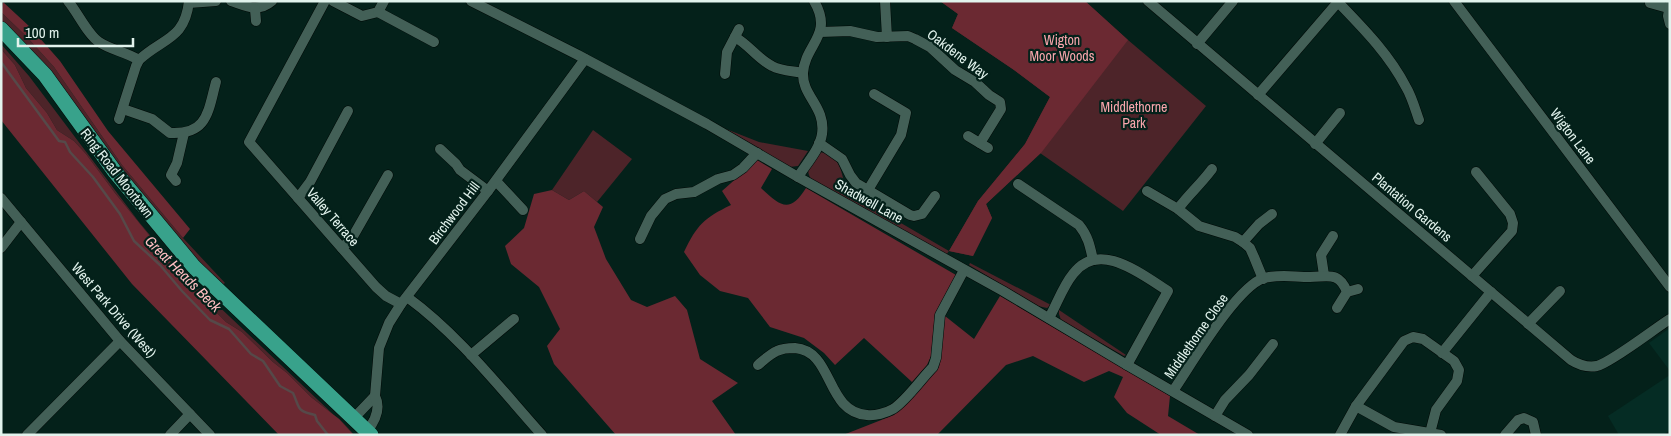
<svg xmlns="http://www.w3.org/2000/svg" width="1671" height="436" font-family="'Archivo Narrow',sans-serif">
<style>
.built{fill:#052c24}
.green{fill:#4d2429}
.forest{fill:#6b2932}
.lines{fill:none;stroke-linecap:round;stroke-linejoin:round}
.stream{stroke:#564949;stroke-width:2.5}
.minor-casing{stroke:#000906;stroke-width:11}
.highway-casing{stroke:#000906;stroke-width:16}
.minor{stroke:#436057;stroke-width:10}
.highway{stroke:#38a28b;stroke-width:15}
.labels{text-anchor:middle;stroke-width:4.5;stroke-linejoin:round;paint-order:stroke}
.park-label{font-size:14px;fill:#faa6ad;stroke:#04211a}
.street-label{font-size:14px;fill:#e2f3ed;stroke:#04211a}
.water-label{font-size:15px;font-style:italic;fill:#febdc1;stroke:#04211a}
</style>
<rect width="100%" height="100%" fill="#04211a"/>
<g class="built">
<path d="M1670 328V371L1649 343Z"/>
<path d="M1670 375V430L1663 435H1619L1608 416Z"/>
</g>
<g class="green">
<path d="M940 1H1085L1128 40 1206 106 1123 211 1040 153 986 204 992 218 973 256 949 251 946 255 811 179C804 169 812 161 818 152 840 153 842 173 846 191L949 251 978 201 1025 144 1050 97 1014 70 952 28 958 14Z"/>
<path d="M1 12 26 36 54 67 122 165 183 238 225 283 220 286 201 268 1 22Z"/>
<path d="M1 44 29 76 139 222 175 265 355 435 339 419 311 397 287 373 273 362 242 332 226 322 193 289 115 193 86 154 74 141 57 130 47 113 26 88 15 65 1 49Z"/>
<path d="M726 129 759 142 808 151 798 166 789 167Z"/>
<path d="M593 130 632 159 597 202 584 191 569 200 552 190Z"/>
<path d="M970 263 1051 305 1047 308 1038 306 969 265Z"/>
<path d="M1059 310 1126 355 1124 356 1061 320 1059 314Z"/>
</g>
<g class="forest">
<path d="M940 1H1085L1128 40 1041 153 986 204 992 218 973 256 949 251 978 201 1025 144 1050 97 1014 70 952 28 958 14Z"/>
<path d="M3 2 30 27 60 61 108 131 190 229 183 238 122 165 54 67 26 36 1 12Z"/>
<path d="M1 49 15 65 26 88 47 113 57 130 74 141 86 154 115 193 193 289 226 322 242 332 273 362 287 373 311 397 339 419 354 435H279L132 284 1 120Z"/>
<path d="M757 160 772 169 761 188C780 206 790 214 806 188L956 275 935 314 931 356 927 365 912 382 864 338 835 365 824 353 804 338 770 327 748 298 720 291 700 275 684 252C697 225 704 218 731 205L722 191Z"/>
<path d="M552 190 569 200 584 191 603 207 594 227 606 259 631 300 647 307 675 296 687 310 700 359 738 383 712 401 736 435H616L554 364 547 346 560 329 539 287 511 264 505 246 524 228 534 194Z"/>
<path d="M1000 296 1170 396 1168 416 1200 435H1161L1127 413 1114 397 1123 377 1109 371 1084 382 1033 356 1006 365 937 435H843L894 415 939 367 945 316 974 339Z"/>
</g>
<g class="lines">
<path class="stream" d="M1 62 59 141 65 142 70 152 93 177 120 214 134 241 160 265 182 291 210 320 229 329 251 354 263 361 280 386 293 393C300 408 296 411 315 415L317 421 328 435"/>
<defs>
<g id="minor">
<path d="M68 1C78 13 88 35 99 42 111 50 126 52 139 60"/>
<path d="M231 1C246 6 258 13 272 1"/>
<path d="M325 1 249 142 376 287 386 296 401 304"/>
<path d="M333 1 362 16 378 12 384 1"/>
<path d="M471 1 578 55 707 124 798 177 1003 291 1127 365 1248 435"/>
<path d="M885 1 887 37"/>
<path d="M1148 1 1571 360C1579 365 1587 368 1597 366 1612 362 1654 329 1670 319"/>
<path d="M1337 1C1363 28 1389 54 1406 87 1412 97 1415 109 1419 120"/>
<path d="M1454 1 1670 287"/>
<path d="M189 3 216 1"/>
<path d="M1650 3 1668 8"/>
<path d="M1670 5 1668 16 1670 24"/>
<path d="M255 9 256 21"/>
<path d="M378 12 434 42"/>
<path d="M820 32 850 31 877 37 908 36 915 39 930 47 955 70 975 82 989 95 1000 102 1001 109 980 143"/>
<path d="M735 37C749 45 758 59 772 66 781 71 793 71 803 73"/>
<path d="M1197 44 1233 1"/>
<path d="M725 74 727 52 739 29"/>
<path d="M1258 95 1338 2"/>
<path d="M123 109 152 119 170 133C208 135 208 111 216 82"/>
<path d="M119 119 136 66 139 60C162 38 185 40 189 1"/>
<path d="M968 136 988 148"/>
<path d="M819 143 842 159 850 175 856 183 910 215 914 216 922 214 935 196"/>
<path d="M1315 144 1340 113"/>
<path d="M440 149 456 164 460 170 488 191"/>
<path d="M798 177C806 164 820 149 822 134 826 107 802 96 803 73 805 44 834 35 814 1"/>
<path d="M176 181 171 175 177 163 184 133"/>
<path d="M496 181 523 210"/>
<path d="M1018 184 1079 225C1088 236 1090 246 1093 260"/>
<path d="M868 190 901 135 906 113 874 94"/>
<path d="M1147 191 1178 209 1199 226 1235 237 1243 242 1250 248 1254 257 1263 279"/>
<path d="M1 198 120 341 210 435"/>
<path d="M298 198 310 182 348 111"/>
<path d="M1178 209C1188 195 1201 184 1212 169"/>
<path d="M640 239 651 216 665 199 676 194 694 192 718 179 733 175 743 168 757 153"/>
<path d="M1243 242 1259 224 1272 214"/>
<path d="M1 248 21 222"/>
<path d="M342 248 352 238 388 175"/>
<path d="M1324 275 1321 255 1333 236"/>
<path d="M1472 276 1512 231 1513 223 1510 214 1476 172"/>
<path d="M1347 292 1358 289"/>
<path d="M407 297C459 335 499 387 542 435"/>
<path d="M1049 318C1057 304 1063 286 1073 274 1099 239 1142 275 1168 291L1127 365"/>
<path d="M1528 324 1560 291"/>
<path d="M1442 353 1491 292"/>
<path d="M471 355 514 319"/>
<path d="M758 365C764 360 770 354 777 351 783 348 789 348 795 348 834 351 825 412 867 415 875 416 886 413 893 409 906 401 922 378 933 367L936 358 940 315 964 270"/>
<path d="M1173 391C1191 365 1236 287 1264 278 1280 274 1294 277 1310 277 1328 277 1339 271 1347 292L1337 308"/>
<path d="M1356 406 1394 427 1441 435"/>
<path d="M1215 416 1225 400 1249 375 1273 344"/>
<path d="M354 418 375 396"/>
<path d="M367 431C375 421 381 408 375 396L379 348 389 323 401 304 488 191 585 59"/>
<path d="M27 435 120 341"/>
<path d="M170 435 190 414"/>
<path d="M1340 435 1356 406 1404 341 1413 337 1423 339 1454 361 1459 370 1457 381 1436 410 1430 433"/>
<path d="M1505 435 1518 420 1524 418 1533 422 1536 435"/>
</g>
<path id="highway" d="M1 29 45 75 115 172 194 267 371 435"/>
</defs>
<use href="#minor" class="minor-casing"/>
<use href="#highway" class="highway-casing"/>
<use href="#minor" class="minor"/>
<use href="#highway" class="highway"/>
</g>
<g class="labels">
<g class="park-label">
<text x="1062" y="45">Wigton<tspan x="1062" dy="16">Moor Woods</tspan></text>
<text x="1134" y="112">Middlethorne<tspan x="1134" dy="16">Park</tspan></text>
</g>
<g class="street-label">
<text transform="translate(958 54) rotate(37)" y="5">Oakdene Way</text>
<text transform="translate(1573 136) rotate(53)" y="5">Wigton Lane</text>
<text transform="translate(117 173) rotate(52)" y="5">Ring Road Moortown</text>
<text transform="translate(869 201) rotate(29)" y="5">Shadwell Lane</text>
<text transform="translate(1412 207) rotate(40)" y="5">Plantation Gardens</text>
<text transform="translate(454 213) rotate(-53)" y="5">Birchwood Hill</text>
<text transform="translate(333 217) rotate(49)" y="5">Valley Terrace</text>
<text transform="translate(114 310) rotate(49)" y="5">West Park Drive (West)</text>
<text transform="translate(1196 336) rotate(-55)" y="5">Middlethorne Close</text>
</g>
<g class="water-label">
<text transform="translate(183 274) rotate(45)" y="5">Great Heads Beck</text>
</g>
</g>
<rect width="1671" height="436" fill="none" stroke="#e2f3ed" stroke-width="5"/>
<path d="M18 38v8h115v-8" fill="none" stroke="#e2f3ed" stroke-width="2.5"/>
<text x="25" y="38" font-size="15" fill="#e2f3ed" stroke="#04211a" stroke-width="4" paint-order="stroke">100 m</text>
</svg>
